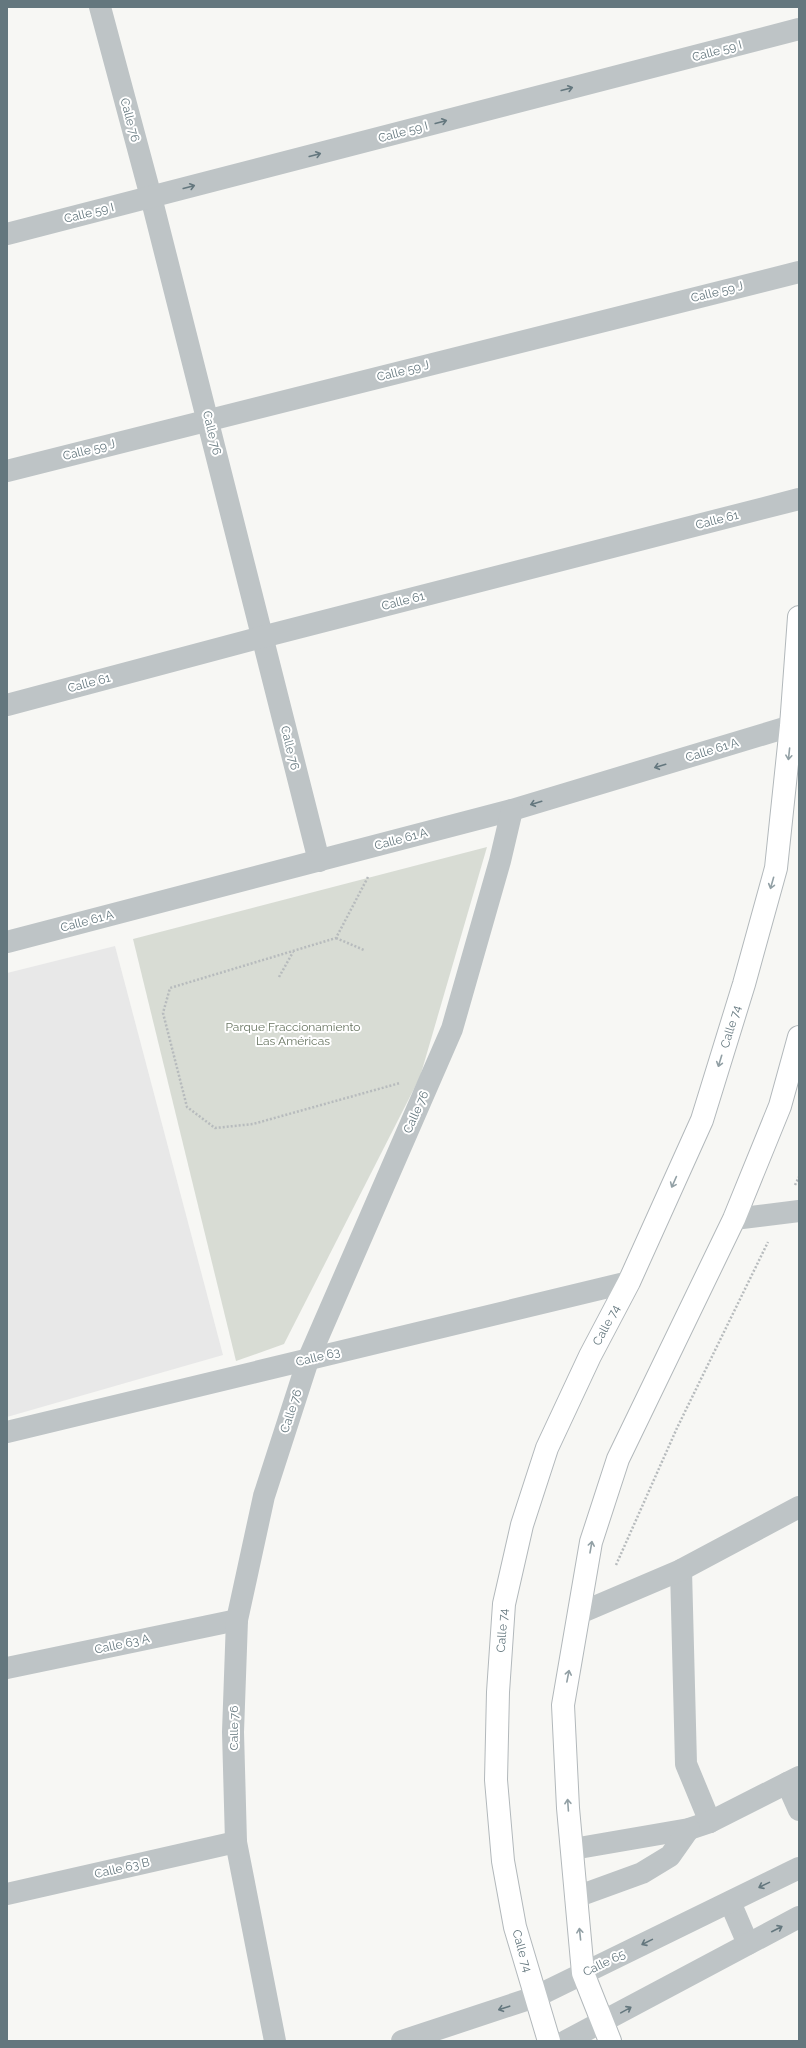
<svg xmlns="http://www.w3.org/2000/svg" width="806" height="2048" font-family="Raleway,sans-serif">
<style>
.built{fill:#e8e8e8}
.green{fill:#d8dcd4}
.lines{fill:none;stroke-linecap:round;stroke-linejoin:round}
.major-casing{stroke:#b2b8bb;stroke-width:24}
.path{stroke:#b7bbbd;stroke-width:2.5;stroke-dasharray:2 2;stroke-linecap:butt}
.minor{stroke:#bec4c6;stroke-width:22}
.major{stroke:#fff;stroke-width:22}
.oneway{stroke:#64777e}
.oneway2{stroke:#92a0a5}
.labels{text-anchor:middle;stroke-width:4;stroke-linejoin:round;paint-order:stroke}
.street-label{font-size:12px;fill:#64777e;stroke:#fff}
.park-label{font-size:12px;fill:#697662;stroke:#fff}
</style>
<rect width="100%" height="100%" fill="#f7f7f4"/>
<path class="built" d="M115 946 223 1355 7 1417V973Z"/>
<path class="green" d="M487 847 420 1077 284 1344 236 1361 133 939Z"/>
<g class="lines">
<defs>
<g id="major">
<path id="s1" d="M549 2041 515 1927 503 1861 496 1780 498 1692 504 1604 522 1525 547 1448 590 1356 629 1282 702 1120 744 984 776 868 791 726 799 617"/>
<path d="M610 2041 583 1973 568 1808 563 1705 591 1542 618 1459 734 1219 780 1106 799 1037"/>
</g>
</defs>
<use href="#major" class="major-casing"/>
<g class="path">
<path d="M368 877 336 938 170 988 163 1013 187 1107 215 1128 253 1124 400 1083"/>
<path d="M336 938 364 950"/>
<path d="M279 977 293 952"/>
<path d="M795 1185 799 1177"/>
<path d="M616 1565 677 1428 768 1242"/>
</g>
<g class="minor">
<path d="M100 7 151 197 319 861"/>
<path d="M7 234 799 29"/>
<path d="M7 471 799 272"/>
<path d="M7 705 262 637 799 499"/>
<path d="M7 942 512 810 791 726 799 727"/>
<path d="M734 1219 799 1211"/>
<path d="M7 1432 629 1282"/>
<path d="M681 1570 686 1764 710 1822"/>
<path d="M580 1613 681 1570 799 1507"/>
<path d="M7 1668 237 1620"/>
<path d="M787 1783 799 1810"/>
<path d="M573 1849 689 1829 710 1822 799 1777"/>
<path d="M7 1894 236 1842"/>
<path d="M576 1897 642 1873 670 1856 689 1829"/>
<path d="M730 1902 748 1944"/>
<path d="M275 2041 236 1842 233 1732 237 1620 264 1496 308 1360 452 1029 500 861 512 810"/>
<path d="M402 2041 535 1997 799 1868"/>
<path d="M566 2041 799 1917"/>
</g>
<use href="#major" class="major"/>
</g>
<defs><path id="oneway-shaft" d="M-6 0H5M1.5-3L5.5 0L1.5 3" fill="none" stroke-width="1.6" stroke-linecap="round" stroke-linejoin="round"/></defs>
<g class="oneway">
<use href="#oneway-shaft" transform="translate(567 89) rotate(-15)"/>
<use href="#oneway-shaft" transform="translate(441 122) rotate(-15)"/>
<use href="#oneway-shaft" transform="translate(315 155) rotate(-15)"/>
<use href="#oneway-shaft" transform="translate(189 187) rotate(-15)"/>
<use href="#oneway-shaft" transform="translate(660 766) rotate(163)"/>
<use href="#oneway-shaft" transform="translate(536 803) rotate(163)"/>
<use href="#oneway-shaft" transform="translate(764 1885) rotate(154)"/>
<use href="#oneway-shaft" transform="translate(777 1929) rotate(-27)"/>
<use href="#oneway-shaft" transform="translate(647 1942) rotate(154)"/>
<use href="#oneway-shaft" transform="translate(504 2008) rotate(162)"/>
<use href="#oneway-shaft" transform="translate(626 2010) rotate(-29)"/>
</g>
<g class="oneway2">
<use href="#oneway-shaft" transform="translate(789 754) rotate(96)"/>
<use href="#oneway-shaft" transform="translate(772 883) rotate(106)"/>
<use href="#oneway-shaft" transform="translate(720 1061) rotate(107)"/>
<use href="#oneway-shaft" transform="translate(674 1182) rotate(114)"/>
<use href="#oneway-shaft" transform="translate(591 1547) rotate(-80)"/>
<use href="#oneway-shaft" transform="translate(568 1676) rotate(-79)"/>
<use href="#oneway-shaft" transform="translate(568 1805) rotate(-94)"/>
<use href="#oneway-shaft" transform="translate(580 1934) rotate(-96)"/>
</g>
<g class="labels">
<g class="street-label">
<text transform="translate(717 51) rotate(-15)" y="4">Calle 59 I</text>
<text transform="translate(130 120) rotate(75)" y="4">Calle 76</text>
<text transform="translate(403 132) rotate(-15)" y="4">Calle 59 I</text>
<text transform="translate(89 213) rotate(-14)" y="4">Calle 59 I</text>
<text transform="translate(717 292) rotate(-14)" y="4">Calle 59 J</text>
<text transform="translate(403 371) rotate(-14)" y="4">Calle 59 J</text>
<text transform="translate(212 433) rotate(76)" y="4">Calle 76</text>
<text transform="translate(89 450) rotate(-14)" y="4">Calle 59 J</text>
<text transform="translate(717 520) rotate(-14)" y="4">Calle 61</text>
<text transform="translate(403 601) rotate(-14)" y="4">Calle 61</text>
<text transform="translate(89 683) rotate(-15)" y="4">Calle 61</text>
<text transform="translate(290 748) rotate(76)" y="4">Calle 76</text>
<text transform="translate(712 750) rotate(-17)" y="4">Calle 61 A</text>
<text transform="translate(401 839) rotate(-15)" y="4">Calle 61 A</text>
<text transform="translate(87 921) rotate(-15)" y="4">Calle 61 A</text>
<text dy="4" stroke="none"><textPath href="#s1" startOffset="1066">Calle 74</textPath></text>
<text transform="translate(416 1112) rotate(-66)" y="4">Calle 76</text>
<text dy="4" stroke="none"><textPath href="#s1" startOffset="742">Calle 74</textPath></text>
<text transform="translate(318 1357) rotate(-14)" y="4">Calle 63</text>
<text transform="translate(291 1411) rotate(-72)" y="4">Calle 76</text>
<text dy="4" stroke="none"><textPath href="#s1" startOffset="417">Calle 74</textPath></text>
<text transform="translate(122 1644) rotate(-12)" y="4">Calle 63 A</text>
<text transform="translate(234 1728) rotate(-90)" y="4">Calle 76</text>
<text transform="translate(122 1868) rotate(-13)" y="4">Calle 63 B</text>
<text transform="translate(522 1951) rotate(74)" y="4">Calle 74</text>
<text transform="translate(604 1963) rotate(-26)" y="4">Calle 65</text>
</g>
<g class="park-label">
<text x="293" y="1031">Parque Fraccionamiento<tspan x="293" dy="14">Las Américas</tspan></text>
</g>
</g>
<rect width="806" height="2048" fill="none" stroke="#64777e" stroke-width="16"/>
</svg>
